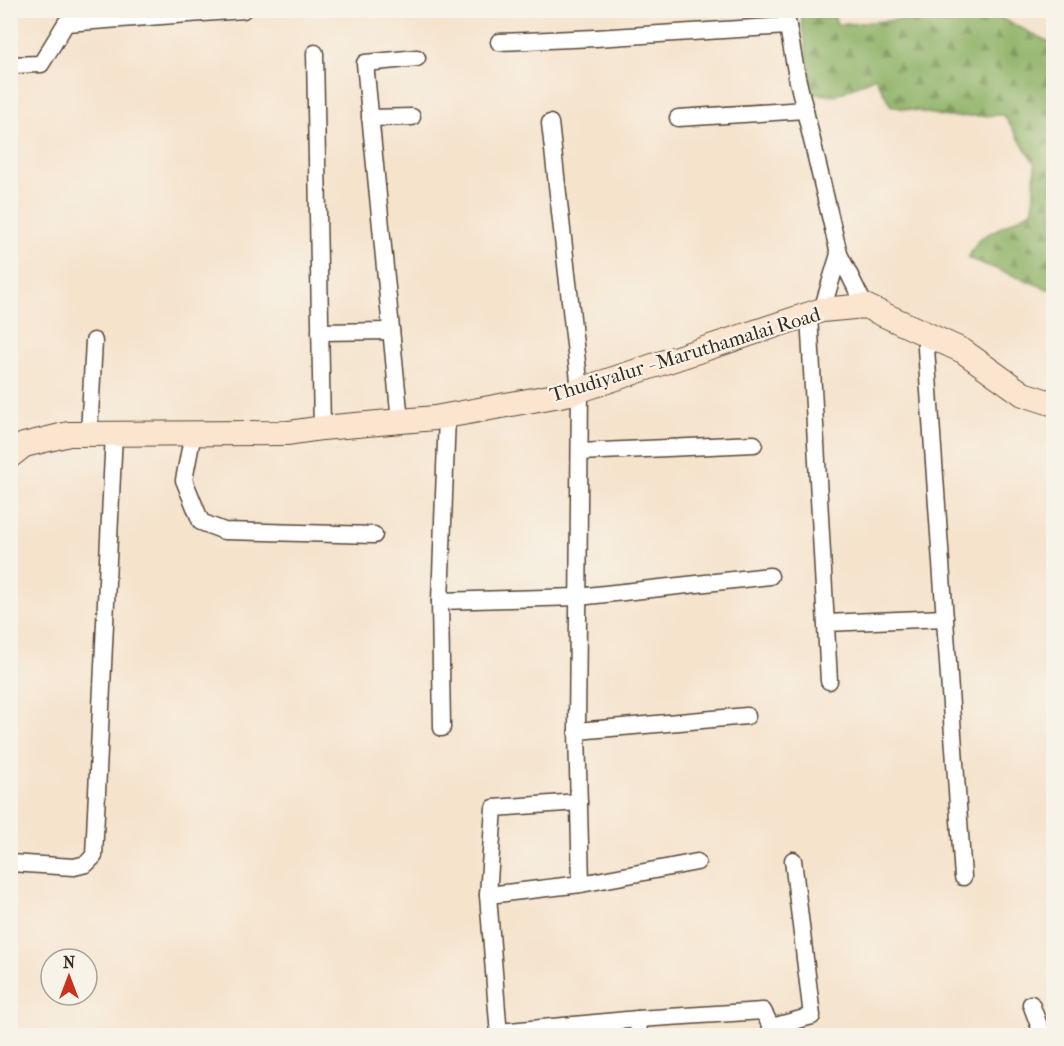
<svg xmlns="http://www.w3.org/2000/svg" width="1064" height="1046" font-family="'IM FELL French Canon',serif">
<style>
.forest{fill:url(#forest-firs);stroke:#666e42;stroke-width:1.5}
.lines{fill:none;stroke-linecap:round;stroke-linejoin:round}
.street-casing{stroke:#574638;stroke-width:19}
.secondary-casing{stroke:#574638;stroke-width:26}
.street{stroke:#fff;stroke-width:16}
.secondary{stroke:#fbe5cf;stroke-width:24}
.labels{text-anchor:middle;stroke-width:4.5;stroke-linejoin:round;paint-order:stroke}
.street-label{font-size:20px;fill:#3b2a1e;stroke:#f7f3e8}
</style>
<defs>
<pattern id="forest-firs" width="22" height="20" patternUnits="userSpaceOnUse" patternTransform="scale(1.5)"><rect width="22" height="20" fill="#90b267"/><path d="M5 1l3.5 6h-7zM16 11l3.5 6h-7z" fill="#779154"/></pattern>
</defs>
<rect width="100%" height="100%" fill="#f7f3e8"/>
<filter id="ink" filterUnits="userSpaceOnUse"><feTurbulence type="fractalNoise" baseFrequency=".0167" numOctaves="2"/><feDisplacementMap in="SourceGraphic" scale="12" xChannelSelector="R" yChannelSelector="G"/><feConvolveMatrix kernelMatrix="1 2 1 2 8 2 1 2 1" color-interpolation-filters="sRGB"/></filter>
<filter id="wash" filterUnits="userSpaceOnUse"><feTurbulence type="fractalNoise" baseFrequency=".008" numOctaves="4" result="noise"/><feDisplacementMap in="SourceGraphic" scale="24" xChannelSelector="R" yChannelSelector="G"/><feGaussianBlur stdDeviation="1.35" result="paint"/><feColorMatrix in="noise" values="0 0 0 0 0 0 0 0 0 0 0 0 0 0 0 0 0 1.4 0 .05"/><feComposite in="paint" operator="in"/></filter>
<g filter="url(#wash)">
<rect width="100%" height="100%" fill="#f5e3cc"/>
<path class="forest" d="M800 11H833L837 25 989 12 1053 44V291L968 258 979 239 1033 210 1035 164 1004 115 948 117 891 106 875 77 837 95 813 94Z"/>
</g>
<g filter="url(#ink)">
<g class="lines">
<defs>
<g id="street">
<path d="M785 10 797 77 839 254 822 310"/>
<path d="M499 42 596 38 788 26"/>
<path d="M315 53 322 428"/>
<path d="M10 65 41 64 66 23 243 10"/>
<path d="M370 118 412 117"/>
<path d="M678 118 805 110"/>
<path d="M839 254 865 306"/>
<path d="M809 315 829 681"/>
<path d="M320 332 391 331"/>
<path d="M925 334 963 877"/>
<path d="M400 421 365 63 417 58"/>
<path d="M193 433 184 480 201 522 224 531 374 535"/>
<path d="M89 434 94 341"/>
<path d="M580 452 754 444"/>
<path d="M440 601 578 597 770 576"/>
<path d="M826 623 945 618"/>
<path d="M442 728 440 601 447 416"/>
<path d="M577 731 747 716"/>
<path d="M10 863 74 867 86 864 94 856 114 433"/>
<path d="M581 884 697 862"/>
<path d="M488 895 494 808 579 802"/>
<path d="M1031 1004 1043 1036"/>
<path d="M638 1019 639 1036"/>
<path d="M772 1027 812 1016 793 860"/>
<path d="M499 1032 638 1019 763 1011 776 1036"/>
<path d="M499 1036 488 895 581 884 577 731 580 389 550 123"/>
</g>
<path id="secondary" d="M10 456 24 445 69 434 288 433 322 428 435 418 571 393 822 310 865 306 963 351 1023 394 1054 404"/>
</defs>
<use href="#street" class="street-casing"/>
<use href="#secondary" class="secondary-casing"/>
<use href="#street" class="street"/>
<use href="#secondary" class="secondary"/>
</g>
</g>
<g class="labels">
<g class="street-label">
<text transform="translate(685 354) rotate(-17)" y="7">Thudiyalur - Maruthamalai Road</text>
</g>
</g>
<rect width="1064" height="1046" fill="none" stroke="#f7f3e8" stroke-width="36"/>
<g transform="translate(69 977)"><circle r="28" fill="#f7f3e8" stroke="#aca397" stroke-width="1.5"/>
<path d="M0-4.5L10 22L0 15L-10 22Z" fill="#c8321e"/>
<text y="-9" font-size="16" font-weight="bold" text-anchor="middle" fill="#3b2a1e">N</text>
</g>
</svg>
